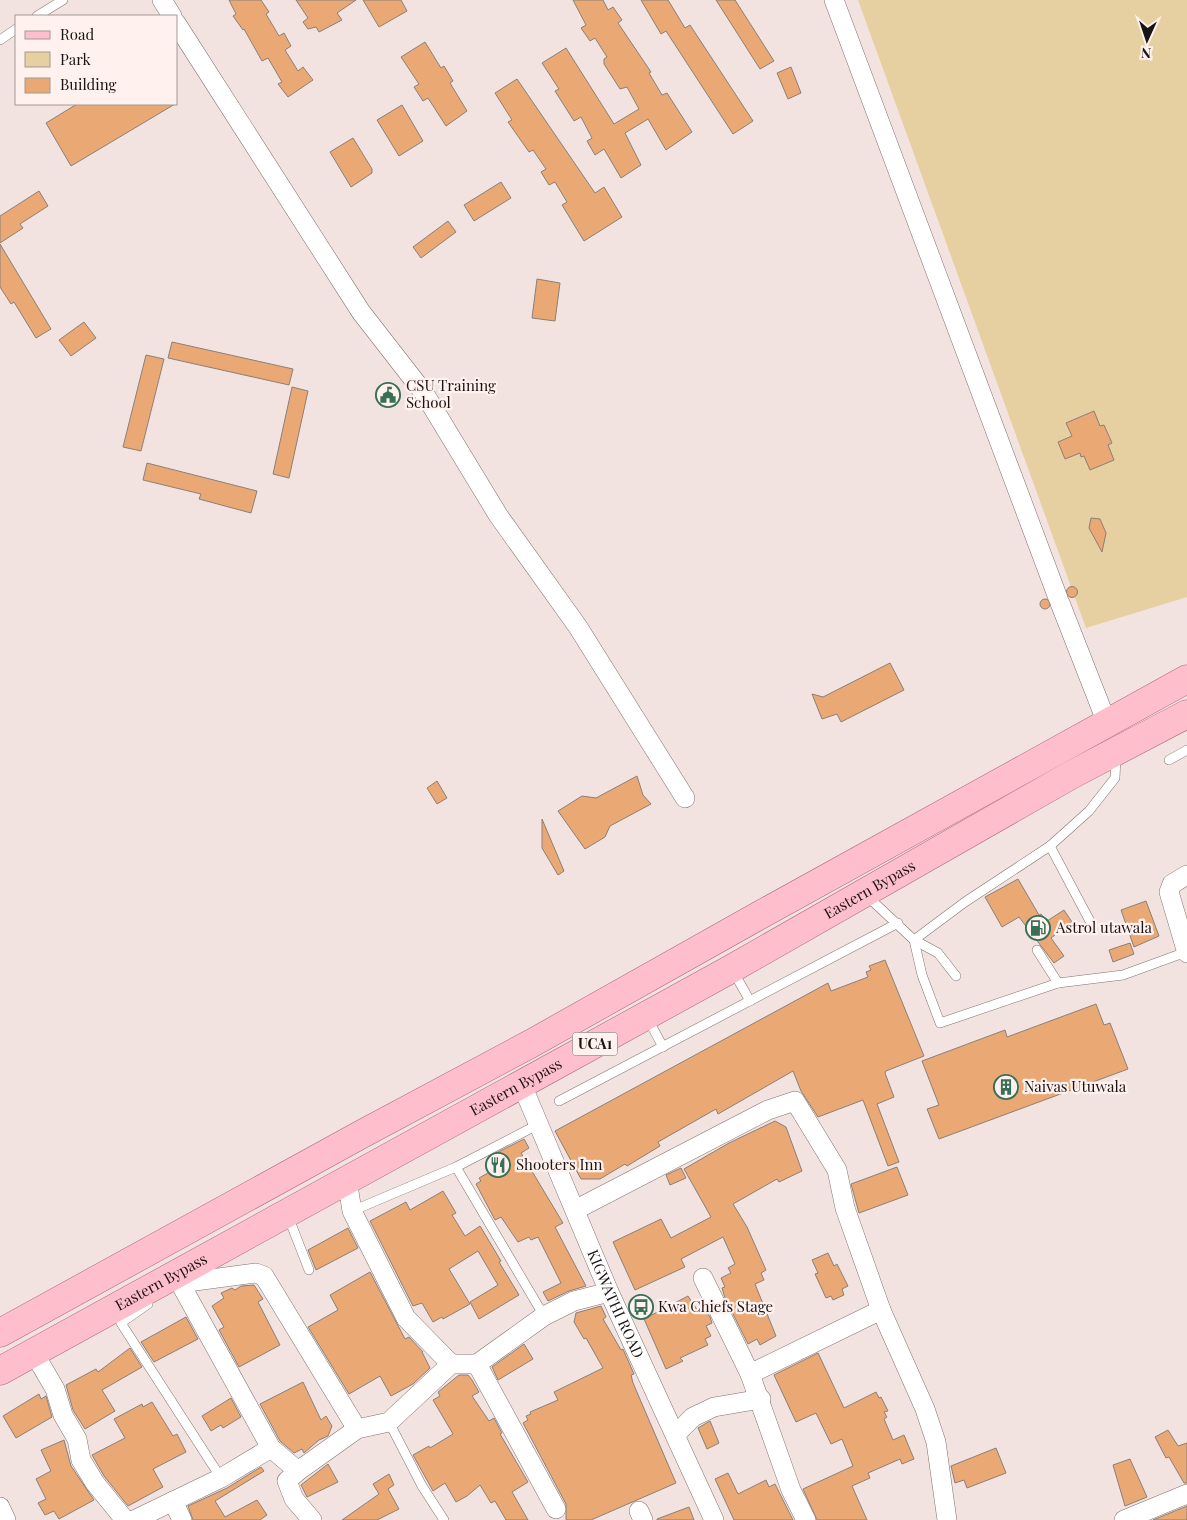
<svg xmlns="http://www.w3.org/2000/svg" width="1187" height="1520" font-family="'Playfair Display',serif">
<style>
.green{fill:#e6d0a1}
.building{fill:#e9a874;stroke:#8a8078}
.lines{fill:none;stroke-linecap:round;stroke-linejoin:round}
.service-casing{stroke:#80736f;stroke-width:10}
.minor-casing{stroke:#80736f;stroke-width:20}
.primary-casing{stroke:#ad6774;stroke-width:29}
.service{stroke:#fff;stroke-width:9}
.minor{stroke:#fff;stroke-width:19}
.primary{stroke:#febecb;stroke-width:28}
.labels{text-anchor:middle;stroke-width:4.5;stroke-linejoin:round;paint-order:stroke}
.shield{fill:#fef1ee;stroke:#5e5655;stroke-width:1}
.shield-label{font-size:14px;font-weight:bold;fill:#191413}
.poi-label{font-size:15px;fill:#191413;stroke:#fef1ee;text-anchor:start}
.street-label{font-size:15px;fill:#191413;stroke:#fef1ee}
</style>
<rect width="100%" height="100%" fill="#f3e3e0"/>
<path class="green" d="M858 0H1187V597L1086 628Z"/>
<g class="building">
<path d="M229 0H261L269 12 266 14 279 36 284 33 291 46 285 50 298 71 303 67 313 80 288 97 278 84 282 82 268 58 262 61 244 29 243 30 233 16 236 14Z"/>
<path d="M296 0H356L337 13 342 20 319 32 316 27 308 29 303 22 308 18Z"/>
<path d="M363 0H401L407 11 379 27Z"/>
<path d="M573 0H603L608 10 613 7 622 20 618 23 651 72 649 73 662 95 667 93 692 132 666 150 648 119 625 133 641 165 621 178 604 149 595 155 587 141 592 138 581 117 574 121 555 91 559 89 542 63 566 48 614 124 639 109 627 87 620 89 604 64V59L607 57 595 38 590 41 581 28 586 25Z"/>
<path d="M641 0H668L685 28 690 25 753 121 733 134 666 31 661 34Z"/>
<path d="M716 0H735L774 61 760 69Z"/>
<path d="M425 42 441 68 444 66 453 81 450 83 467 111 446 126 428 98 423 101 414 87 419 84 401 57Z"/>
<path d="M791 67 801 93 788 99 777 73Z"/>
<path d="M517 79 595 193 604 187 622 217 584 241 562 205 567 202 555 182 549 185 541 172 546 169 533 150 529 152 508 122 512 120 495 93Z"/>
<path d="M77 104H175L71 166 46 123Z"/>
<path d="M402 105 423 141 399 156 377 120Z"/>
<path d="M353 138 372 169V173L351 187 330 152Z"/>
<path d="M501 182 511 198 474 221 464 205Z"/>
<path d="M39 191 48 206 20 224 23 228 0 243V216Z"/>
<path d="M448 221 456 232 421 258 413 247Z"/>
<path d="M0 244 51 329 36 338 14 302 11 304 0 287Z"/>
<path d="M537 279 560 283 555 321 532 318Z"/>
<path d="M84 322 96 338 71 356 59 340Z"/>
<path d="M172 342 293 369 289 385 168 358Z"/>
<path d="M146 355 164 359 141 451 123 447Z"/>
<path d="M292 387 308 391 289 478 273 474Z"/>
<path d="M1094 411 1100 426 1104 425 1112 443 1108 445 1114 460 1090 470 1084 456 1081 457 1080 453 1065 459 1058 442 1072 436 1066 423Z"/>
<path d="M147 463 257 491 251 513 199 499 201 494 143 480Z"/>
<path d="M1091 518 1100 519 1106 533 1102 552 1089 528Z"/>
<circle cx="1072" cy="592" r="5.5"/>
<circle cx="1045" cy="604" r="5"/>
<path d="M890 663 904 690 841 722 837 714 822 719 812 694 823 697Z"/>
<path d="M637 776 643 795 651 804 610 826 605 837 585 849 558 811 582 796 596 798Z"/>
<path d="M437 781 447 798 437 804 427 788Z"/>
<path d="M542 819 564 871 558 875 542 848Z"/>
<path d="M1018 879 1039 915 1041 914 1047 921 1064 910 1072 922 1051 938 1064 956 1054 963 1019 917 1002 927 985 897Z"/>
<path d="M1146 901 1159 936 1134 947 1121 910Z"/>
<path d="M1130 943 1134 954 1113 962 1109 950Z"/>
<path d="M885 960 924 1056 886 1071 885 1073 894 1097 877 1104 899 1162 888 1166 863 1100 818 1117 801 1091 793 1071 718 1114 716 1109 658 1142 660 1146 627 1166 625 1164 600 1179H581L555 1131 828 983 831 991 868 977 866 972 871 970 869 966Z"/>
<path d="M1096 1004 1104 1025 1110 1023 1128 1069 939 1139 927 1109 939 1105 922 1061 1005 1030 1007 1037Z"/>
<path d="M775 1121 786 1127 802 1171 779 1182 777 1179 733 1204 747 1227 766 1270 761 1273 764 1280 755 1284 776 1336 760 1345 757 1339 748 1344 725 1298 722 1288 725 1287 721 1278 731 1273 728 1268 735 1264 723 1237 681 1259 685 1267 635 1290 613 1242 661 1219 671 1238 711 1217 684 1169 729 1143Z"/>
<path d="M524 1139 529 1148 521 1153 563 1223 555 1227 586 1286 569 1291 548 1301 543 1292 561 1283 538 1237 531 1240 529 1237 518 1242 501 1217 495 1220 476 1184 481 1181 479 1178 502 1165 496 1153Z"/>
<path d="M897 1167 908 1195 859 1213 851 1184Z"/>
<path d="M681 1168 686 1178 670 1185 666 1175Z"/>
<path d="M443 1191 456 1213 452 1215 465 1236 480 1226 501 1261 499 1262 519 1295 479 1319 470 1302 498 1285 478 1251 449 1269 470 1304 443 1319 442 1317 433 1322 422 1303 413 1306 370 1221 406 1202 410 1210Z"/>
<path d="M348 1228 358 1248 316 1270 308 1250Z"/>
<path d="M828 1253 834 1266 837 1264 848 1286 842 1289 844 1295 833 1300 831 1296 826 1298 815 1274 818 1273 812 1260Z"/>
<path d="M370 1272 405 1339 409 1337 423 1352H422L430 1368 413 1384 391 1396 380 1376 349 1394 308 1327 338 1310 330 1295Z"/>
<path d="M254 1285 263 1299 258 1302 280 1345 239 1367 219 1330 224 1327 212 1306 224 1298 221 1293 232 1288 235 1290 241 1286Z"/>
<path d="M688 1296 698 1311 704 1308 710 1317 712 1323 706 1326 711 1336 705 1339 708 1345 680 1358 683 1361 666 1369 644 1319Z"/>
<path d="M601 1306 606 1317 603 1319 621 1350 623 1349 634 1374 631 1375 633 1383 676 1483 591 1520H566V1504L523 1423 528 1420 526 1416 531 1414 530 1412 558 1400 554 1392 603 1368 586 1338 584 1339 574 1322 576 1313Z"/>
<path d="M186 1317 198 1339 154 1362 141 1342Z"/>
<path d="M524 1344 533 1359 498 1380 492 1367Z"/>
<path d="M130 1348 142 1367 102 1390 115 1411 85 1429 73 1410 66 1385 96 1369 98 1372Z"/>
<path d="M818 1353 844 1408 876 1392 879 1398 881 1397 888 1411 884 1412 887 1417 884 1419 893 1440 904 1435 914 1459 902 1464 900 1459 868 1473 870 1478 852 1486 867 1520H817L803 1489 853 1466 842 1439 831 1444 816 1413 796 1422 774 1375Z"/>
<path d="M459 1375H468L472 1380 479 1392 472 1396 489 1421 494 1418 502 1433 500 1434 528 1482 512 1492 528 1520H506L495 1501 491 1503 480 1485 467 1496 456 1502 445 1483 433 1491 413 1455 429 1446 430 1448 453 1434 433 1400 440 1396 438 1392Z"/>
<path d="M303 1382 321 1420 326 1416 332 1426 328 1436 319 1440 304 1453 302 1449 294 1453 280 1441 260 1404Z"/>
<path d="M39 1394 41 1399 46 1396 52 1417 16 1438 3 1416Z"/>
<path d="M231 1398 241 1417 223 1428 221 1425 211 1431 202 1416Z"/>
<path d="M152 1402 173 1436 177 1434 186 1452 153 1469 163 1487 128 1506 104 1476 92 1455 125 1438 114 1419 142 1404 143 1407Z"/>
<path d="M710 1421 719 1443 707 1449 698 1428Z"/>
<path d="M1168 1430 1178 1446 1187 1443V1483H1184L1169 1457 1166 1458 1155 1437Z"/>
<path d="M64 1440 71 1466 94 1500 59 1519 54 1511 45 1515 38 1503 46 1499 36 1479 51 1471 41 1450Z"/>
<path d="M996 1448 1006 1473 967 1488 964 1480 955 1483 951 1466Z"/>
<path d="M1130 1459 1147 1497 1125 1506 1113 1465Z"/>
<path d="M328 1464 338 1482 307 1497 301 1485Z"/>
<path d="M261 1467 264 1471 215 1501 225 1517 257 1500 267 1515 260 1520H193L188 1506 227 1488Z"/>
<path d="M728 1473 738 1494 766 1480 769 1487 775 1484 793 1520H734L715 1479Z"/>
<path d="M389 1474 394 1485 388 1489 399 1509 377 1520H342L379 1494 373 1484Z"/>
<path d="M1187 1506V1520H1153Z"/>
<path d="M689 1507 694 1520H657V1519Z"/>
</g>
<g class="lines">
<defs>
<g id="service">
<path d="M37 16 63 0"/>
<path d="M0 40 16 29"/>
<path d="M1169 760 1187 750"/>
<path d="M1050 846 1092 925"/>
<path d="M866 895 914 940 965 902 1050 846 1089 811 1115 778 1116 757"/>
<path d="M914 940 922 975 940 1023 1058 983 1037 950"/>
<path d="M914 940 938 953 956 976"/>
<path d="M733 971 750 1001"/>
<path d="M1058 983 1123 975 1186 952"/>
<path d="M648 1019 663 1047"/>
<path d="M559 1101 898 923"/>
<path d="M456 1167 539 1124"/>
<path d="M352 1211 456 1167 544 1316"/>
<path d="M288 1216 309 1270"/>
<path d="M148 1304 121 1323 221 1478"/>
<path d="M389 1422 422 1486 444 1520"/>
</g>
<g id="minor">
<path d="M162 0 172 16"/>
<path d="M834 0 1058 598"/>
<path d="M176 23 361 312 424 393 498 515 578 627 685 798"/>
<path d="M1060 603 1107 723"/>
<path d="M1187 875 1172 884 1169 892 1187 953"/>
<path id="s1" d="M522 1085 609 1292 714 1520"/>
<path d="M347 1179 352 1211 406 1318 451 1364"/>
<path d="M575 1210 768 1110 795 1101 837 1170 845 1208 881 1310 925 1409 936 1442 947 1520"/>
<path d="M188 1268 180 1283 271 1448 298 1471 287 1481 294 1499 312 1520"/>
<path d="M703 1278 750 1374 881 1310"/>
<path d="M180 1283 256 1273 264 1276 357 1429"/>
<path d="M34 1353 55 1389 63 1415 77 1439 81 1460 95 1483 125 1520"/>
<path d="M477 1364 556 1509"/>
<path d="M750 1374 791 1490 806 1520"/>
<path d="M676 1434 693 1417 714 1407 761 1399"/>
<path d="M298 1471 357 1429 389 1422 451 1364H477L544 1316 574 1301 609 1292"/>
<path d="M173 1501 182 1520"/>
<path d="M0 1507 6 1520"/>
<path d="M639 1511 643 1520"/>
<path d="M134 1520 221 1478 271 1448"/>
<path d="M1124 1520 1187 1494"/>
</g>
<g id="primary">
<path d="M0 1333 362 1134 534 1042 760 915 1187 679"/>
<path id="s2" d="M0 1371 731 969 1071 775 1187 714"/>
</g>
</defs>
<use href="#service" class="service-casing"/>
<use href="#minor" class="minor-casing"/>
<use href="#primary" class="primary-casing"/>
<use href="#service" class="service"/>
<use href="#minor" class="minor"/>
<use href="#primary" class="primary"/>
</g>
<defs>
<symbol id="civic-ring" viewBox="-11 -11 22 22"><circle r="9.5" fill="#fef1ee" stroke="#376f57" stroke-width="1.5"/><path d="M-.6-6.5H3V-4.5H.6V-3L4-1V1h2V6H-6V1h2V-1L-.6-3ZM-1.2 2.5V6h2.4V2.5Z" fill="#376f57"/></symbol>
<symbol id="fuel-ring" viewBox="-11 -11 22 22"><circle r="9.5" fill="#fef1ee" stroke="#376f57" stroke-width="1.5"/><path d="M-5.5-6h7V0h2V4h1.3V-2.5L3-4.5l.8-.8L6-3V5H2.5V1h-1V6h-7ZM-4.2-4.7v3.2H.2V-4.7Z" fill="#376f57"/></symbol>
<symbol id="building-ring" viewBox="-11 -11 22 22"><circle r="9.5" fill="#fef1ee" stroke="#376f57" stroke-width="1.5"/><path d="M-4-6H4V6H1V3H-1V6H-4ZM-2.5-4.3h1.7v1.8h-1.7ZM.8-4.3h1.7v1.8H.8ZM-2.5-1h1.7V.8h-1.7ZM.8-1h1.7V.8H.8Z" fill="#376f57"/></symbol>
<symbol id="restaurant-ring" viewBox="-11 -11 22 22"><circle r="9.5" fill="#fef1ee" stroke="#376f57" stroke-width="1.5"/><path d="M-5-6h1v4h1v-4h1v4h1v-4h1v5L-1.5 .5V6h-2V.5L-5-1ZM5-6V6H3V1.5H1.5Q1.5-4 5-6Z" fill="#376f57"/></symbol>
<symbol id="bus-ring" viewBox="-11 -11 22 22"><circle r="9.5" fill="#fef1ee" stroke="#376f57" stroke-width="1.5"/><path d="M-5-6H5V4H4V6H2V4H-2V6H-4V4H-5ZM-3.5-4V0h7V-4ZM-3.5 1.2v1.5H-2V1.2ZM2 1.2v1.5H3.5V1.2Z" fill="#376f57"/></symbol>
</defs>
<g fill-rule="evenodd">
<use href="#civic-ring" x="374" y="381" width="28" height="28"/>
<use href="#fuel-ring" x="1024" y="914" width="28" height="28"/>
<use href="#building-ring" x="992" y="1073" width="28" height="28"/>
<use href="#restaurant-ring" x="484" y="1151" width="28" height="28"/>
<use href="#bus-ring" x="627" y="1293" width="28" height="28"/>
</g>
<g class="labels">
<rect class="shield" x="572.5" y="1032.5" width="45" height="23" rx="4"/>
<g class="shield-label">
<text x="595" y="1049">UCA1</text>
</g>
<g class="poi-label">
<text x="406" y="391">CSU Training<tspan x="406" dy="17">School</tspan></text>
<text x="1056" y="933">Astrol utawala</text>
<text x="1024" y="1092">Naivas Utuwala</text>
<text x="516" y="1170">Shooters Inn</text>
<text x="658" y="1312">Kwa Chiefs Stage</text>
</g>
<g class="street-label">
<text dy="5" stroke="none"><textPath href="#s2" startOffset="994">Eastern Bypass</textPath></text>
<text dy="5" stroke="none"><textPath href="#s2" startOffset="589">Eastern Bypass</textPath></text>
<text dy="5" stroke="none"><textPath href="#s2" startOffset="184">Eastern Bypass</textPath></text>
<text dy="5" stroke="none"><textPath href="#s1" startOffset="238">KIGWATHI ROAD</textPath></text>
</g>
</g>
<rect x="15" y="15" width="162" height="90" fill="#fef1ee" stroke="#a29996"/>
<rect x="25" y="31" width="25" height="8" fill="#febecb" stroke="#a29996"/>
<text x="60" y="40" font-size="15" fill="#191413">Road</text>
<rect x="25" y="52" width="25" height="15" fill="#e6d0a1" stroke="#a29996"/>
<text x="60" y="65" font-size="15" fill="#191413">Park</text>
<rect x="25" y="78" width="25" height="15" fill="#e9a874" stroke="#a29996"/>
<text x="60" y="90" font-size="15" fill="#191413">Building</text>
<g transform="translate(1147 40) rotate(183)" stroke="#fef1ee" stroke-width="4" paint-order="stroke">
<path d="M0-4L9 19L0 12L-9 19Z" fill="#191413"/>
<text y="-8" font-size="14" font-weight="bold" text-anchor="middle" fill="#191413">N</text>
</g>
</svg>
